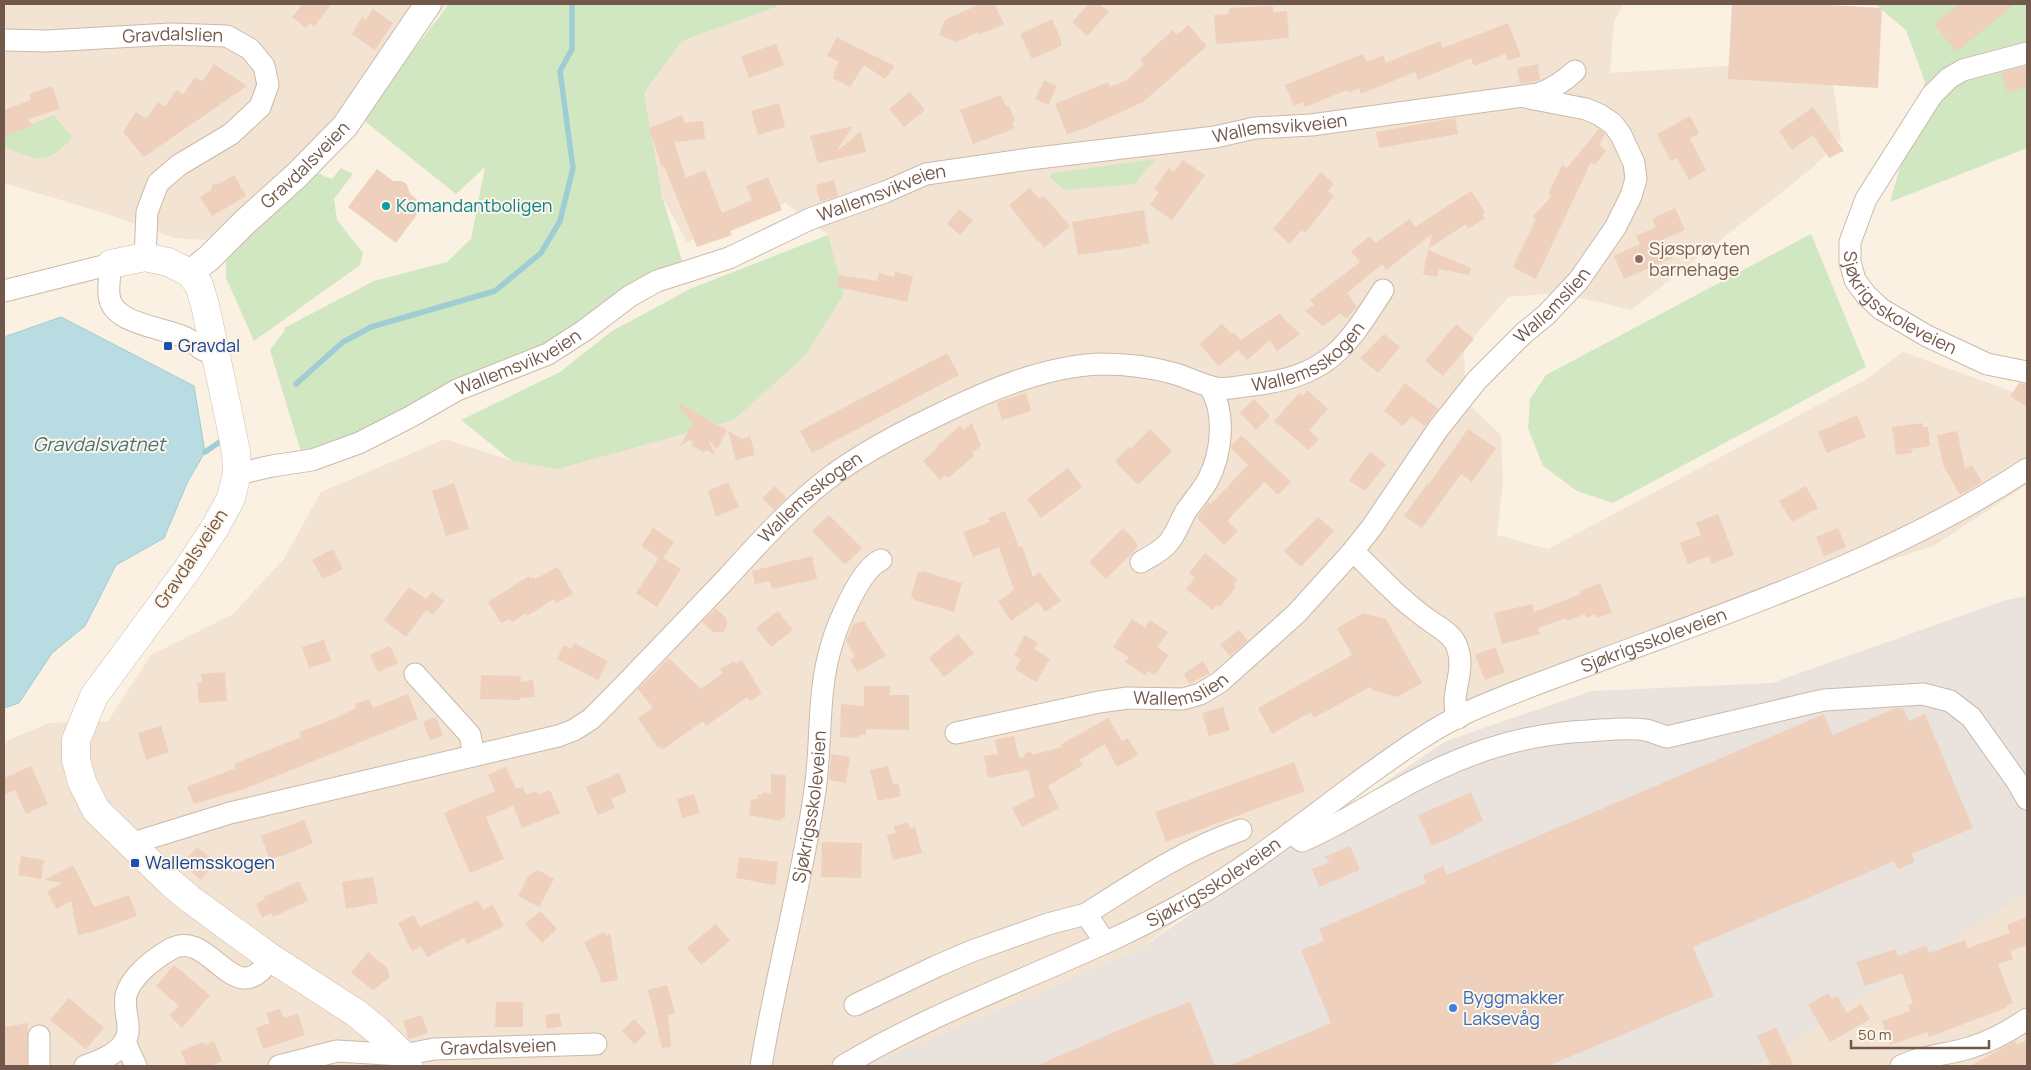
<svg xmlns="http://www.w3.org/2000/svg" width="2031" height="1070" font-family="Manrope,sans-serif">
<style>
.residential{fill:#f2e3d2}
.industrial{fill:#eae3dd}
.green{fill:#d1e7c2}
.water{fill:#b9dce2;stroke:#a0ccd3}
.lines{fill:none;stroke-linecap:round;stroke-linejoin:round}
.stream{stroke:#a0ccd3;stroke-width:5.5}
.building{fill:#eed0bc}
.minor-casing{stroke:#cbb9aa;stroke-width:23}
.tertiary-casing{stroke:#cbb9aa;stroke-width:28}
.secondary-casing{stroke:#d0bbab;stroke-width:29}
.minor{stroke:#fff;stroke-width:21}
.tertiary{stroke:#fff;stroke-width:26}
.secondary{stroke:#fff;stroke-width:28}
.culture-dot{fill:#0f9aa8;stroke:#fef5e9;stroke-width:2}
.education-dot{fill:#8d6e63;stroke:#fef5e9;stroke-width:2}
.transit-dot{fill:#1a4fb4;stroke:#fef5e9;stroke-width:2}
.shop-dot{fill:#3f7fe0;stroke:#fef5e9;stroke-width:2}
.labels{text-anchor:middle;stroke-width:4;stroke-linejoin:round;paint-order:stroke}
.street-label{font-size:18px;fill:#71584b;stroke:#fef5e9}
.culture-label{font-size:18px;fill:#0d838f;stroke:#fef5e9;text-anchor:start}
.education-label{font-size:18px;fill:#785e54;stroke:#fef5e9;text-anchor:start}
.transit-label{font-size:18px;fill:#164399;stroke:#fef5e9;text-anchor:start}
.shop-label{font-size:18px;fill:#366cbe;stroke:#fef5e9;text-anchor:start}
.water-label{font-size:19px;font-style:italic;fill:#43737c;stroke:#fef5e9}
</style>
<rect width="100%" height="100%" fill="#faf1e3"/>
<g class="residential">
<path d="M4 4H447L373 95 288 192 204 240 175 238 101 212 4 183Z"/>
<path d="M784 4H1624L1614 21 1610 73 1741 65 1831 71 1841 139 1810 170 1631 310 1560 293 1508 297 1464 349 1466 402 1501 435 1503 482 1497 535 1548 549 1867 379 1903 352 2027 397V485L1933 546 1537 679 1474 698 1138 950 869 1066H4V742L49 723 108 721 151 655 233 614 284 559 321 492 445 439 512 461 734 420 805 356 844 294 828 235 785 203 687 242 662 196 644 93 682 41Z"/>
<path d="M2027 886V1066H1730Z"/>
</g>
<path class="industrial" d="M2027 596V893L1854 1002 1756 1066 870 1065 1138 950 1446 741 1592 691 1772 683 2006 600Z"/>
<g class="green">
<path d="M449 4H784L682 41 644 93 662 196 682 261 640 278 583 322 522 359 336 444 301 452 270 350 285 330 284 328 374 281 447 262 471 239 485 167 456 194 361 118Z"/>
<path d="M1875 4H2027V148L1890 202 1925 82 1906 30Z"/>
<path d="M54 115 72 138C45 167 37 160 4 147V136Z"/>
<path d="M1156 159 1134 184 1064 190 1049 176 1053 173Z"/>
<path d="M341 168 353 174 334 199 337 220 363 253 360 265 254 341 226 278V262L238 245 312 171 332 179Z"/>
<path d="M1811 234 1866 367 1613 503 1577 491 1543 466 1528 428 1530 399 1546 375Z"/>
<path d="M828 235 844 294 805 356 734 420 557 469 512 461 461 420 560 372 612 331 692 288Z"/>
</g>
<path class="water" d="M61 317 194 386 205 452 188 481 164 538 116 565 85 626 52 653 19 703 4 708V337Z"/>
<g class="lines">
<g class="stream">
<path d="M296 384 343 342 371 327 495 291 541 253 560 221 573 168 560 71 572 49V4"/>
<path d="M205 452 221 441"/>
</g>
</g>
<g class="building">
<path d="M303 4H331L314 27 310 23 306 28 292 17Z"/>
<path d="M980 4H994L1004 24 979 35 978 32 957 42 939 35 945 20Z"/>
<path d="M1089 4H1099L1109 12 1087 36 1072 22Z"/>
<path d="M1732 4H1808L1882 8 1878 88 1728 79Z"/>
<path d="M1959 4H2015L1957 52 1934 24Z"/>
<path d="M1273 6V12L1287 11 1289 38 1216 44 1214 15 1229 14V8Z"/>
<path d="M373 9 393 23 375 50 352 34 362 17 366 20Z"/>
<path d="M1052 19 1061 40V46L1032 59 1020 34Z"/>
<path d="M1508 23 1521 56 1508 61 1505 54 1474 66 1471 58 1418 80 1415 72 1361 94 1359 88 1348 93 1347 90 1305 107 1303 102 1294 106 1285 85 1363 54 1367 62 1383 55 1386 63 1440 41 1443 48Z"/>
<path d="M1188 25 1207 46 1143 102 1088 127 1067 134 1055 104 1108 82 1110 87 1127 80 1144 64 1140 60 1173 30 1177 35Z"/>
<path d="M837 37 846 42 895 66 885 79 864 65 850 87 833 78 835 75 833 74 839 62 827 56Z"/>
<path d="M776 44 784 65 749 78 741 56Z"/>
<path d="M214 64 247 86 144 157 123 132 136 112 146 119 158 102 165 107 176 90 183 95 195 77 203 81Z"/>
<path d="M1538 64 1540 80 1520 84 1517 68Z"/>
<path d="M2027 66V87L2007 93 2001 73Z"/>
<path d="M1044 80 1057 86 1048 105 1035 99Z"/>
<path d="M52 86 60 109 29 119 32 126 4 136V110L31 100 29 94Z"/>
<path d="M910 92 925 110 904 127 889 109Z"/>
<path d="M1001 95 1006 107 1009 106 1015 121 1012 122 1014 129 973 144 960 110Z"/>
<path d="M779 103 785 127 758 135 751 111Z"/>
<path d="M1813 107 1844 151 1829 158 1813 135 1792 150 1788 144 1779 131Z"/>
<path d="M682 115 685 123 703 121 705 139 674 142 686 178 705 170 722 213 752 200 746 186 768 177 782 210 730 231 732 235 697 247 664 166 662 167 649 128Z"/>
<path d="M1690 116 1699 133 1690 139 1706 170 1689 180 1677 158 1671 161 1657 134Z"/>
<path d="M1455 118 1458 134 1379 148 1376 132Z"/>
<path d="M853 126 836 152 861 131 866 152 818 163 810 136Z"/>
<path d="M1599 129 1605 134 1599 145 1606 151 1595 165 1591 162 1536 279 1513 267 1536 219 1532 217 1552 196 1548 194 1562 165 1567 168Z"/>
<path d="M1183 160 1205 175 1172 220 1150 205 1159 192 1154 189 1169 168 1174 172Z"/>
<path d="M377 169 393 181H401L406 183 410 194 424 205 396 243 348 207Z"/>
<path d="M1321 172 1334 184 1328 191 1334 196 1305 233 1301 230 1290 244 1273 229Z"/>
<path d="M234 175 246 196 212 216 200 197 211 190 213 184H219Z"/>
<path d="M834 180 838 196 820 202 816 185Z"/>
<path d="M1030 188 1039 199 1044 196 1070 226 1044 248 1039 241 1038 242 1009 205Z"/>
<path d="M1471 191 1485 212 1482 214 1485 218 1468 229 1466 224 1429 248 1432 234 1386 270 1382 264 1347 293 1357 307 1346 319 1341 313 1323 326 1305 311 1314 305 1310 300 1360 262 1351 251 1370 236 1375 243 1410 219 1415 227Z"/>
<path d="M1675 208 1685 230 1664 239 1672 258 1624 279 1614 256 1640 244 1636 236 1656 227 1652 219Z"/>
<path d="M959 209 973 220 960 235 947 224Z"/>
<path d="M1144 210 1149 243 1142 244V246L1078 255 1072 222Z"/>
<path d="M1428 250 1471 268 1469 275 1439 269 1437 277 1423 274Z"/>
<path d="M895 272 913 276 907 302 837 287 839 275 877 281 879 273 894 277Z"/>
<path d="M1280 313 1288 324 1289 323 1300 334 1277 351 1270 340 1247 360 1238 350 1219 366 1199 344 1222 324 1232 334 1234 332 1241 340Z"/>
<path d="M1456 324 1474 339 1443 376 1425 361Z"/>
<path d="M1384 334 1400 347 1378 373 1360 358Z"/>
<path d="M947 353 959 375 812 453 800 431Z"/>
<path d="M1405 383 1438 409 1425 426 1411 416 1403 426 1384 411Z"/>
<path d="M2019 383 2027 384V407L2010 396Z"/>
<path d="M1307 390 1328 409 1309 430 1319 439 1309 450 1274 421 1299 393 1303 396Z"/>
<path d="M1026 393 1031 411 1002 420 997 402Z"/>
<path d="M1254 399 1270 416 1256 430 1240 413Z"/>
<path d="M680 404 727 430 717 449 708 439 715 455 706 450 704 452 691 445 693 442 689 440 680 446 693 423 678 406Z"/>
<path d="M1857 415 1866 437 1827 453 1818 432Z"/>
<path d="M972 423 981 446 972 453 974 456 948 478 945 476 940 480 923 461 938 447 937 446 960 426 963 430Z"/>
<path d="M1922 423 1923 427H1928L1930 446 1911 449 1912 453 1896 455 1892 427Z"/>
<path d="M1150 429 1172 451 1138 485 1115 461 1129 447 1131 449Z"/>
<path d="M1468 429 1496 448 1472 482 1461 474 1422 528 1404 516 1428 483 1429 484Z"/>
<path d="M728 431 742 439 750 436 755 455 736 460Z"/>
<path d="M1957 431 1965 469 1972 465 1982 482 1960 495 1943 465 1937 435Z"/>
<path d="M1241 435 1291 482 1278 495 1264 482 1227 521 1238 531 1224 545 1197 518 1208 502 1211 504 1248 465 1231 448 1232 445Z"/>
<path d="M1370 452 1386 464 1365 491 1349 480Z"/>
<path d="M1068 468 1082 487 1041 518 1027 499Z"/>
<path d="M728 482 739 507 716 517 708 491Z"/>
<path d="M454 483 469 529 446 536 432 491Z"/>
<path d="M775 486 786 498 774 510 762 498Z"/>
<path d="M1806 486 1818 508 1792 522 1779 501Z"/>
<path d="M1005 511 1019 547 1022 546 1033 577 1039 572 1061 601 1045 612 1038 602 1011 621 998 602 1014 590 999 547 973 557 963 532 990 522 988 518Z"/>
<path d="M1718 514 1734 555 1712 564 1709 556 1688 564 1680 543 1701 535 1696 523Z"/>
<path d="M829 515 862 548 845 565 812 531Z"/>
<path d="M1318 517 1334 531 1301 567 1284 551Z"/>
<path d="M653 528 674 542 663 558 681 569 657 607 636 593 659 558 641 546Z"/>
<path d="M1123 528 1137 543V548L1106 579 1089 562Z"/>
<path d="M1838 528 1846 547 1824 556 1816 537Z"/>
<path d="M333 549 343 569 323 579 312 560Z"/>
<path d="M1205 553 1238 580 1233 585 1236 587 1220 607 1217 605 1213 610 1186 589 1195 578 1189 573Z"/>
<path d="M812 556 817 579 772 589 770 581 755 584 752 571Z"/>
<path d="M558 567 573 594 556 603 554 599 527 616 526 613 512 622 510 619 501 623 488 602 529 576 531 579 534 577 535 579Z"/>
<path d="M923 571 962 583 954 612 914 600 915 598 911 596 918 572 923 573Z"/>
<path d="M1600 583 1612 613 1597 618 1596 614 1586 618 1585 614 1567 621 1566 618 1538 628 1540 634 1502 644 1494 613 1532 604 1534 612 1581 594 1580 591Z"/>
<path d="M409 587 426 599 432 592 444 601 433 615 426 610 406 637 384 620Z"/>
<path d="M716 608 726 618 727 627 723 632H713L702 622Z"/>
<path d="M778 611 793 630 771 647 756 628Z"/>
<path d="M1364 613 1386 619 1422 683 1397 697 1372 690 1370 687 1314 718 1311 712 1272 734 1258 708 1352 655 1337 628Z"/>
<path d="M1132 619 1145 628 1150 620 1168 632 1157 647 1169 655 1155 675 1148 671 1145 675 1125 662 1129 657 1113 647Z"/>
<path d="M864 621 886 656 857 672 850 660 855 657 846 641 853 624Z"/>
<path d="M1239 630 1248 641 1230 656 1220 645Z"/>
<path d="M958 634 974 653 944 677 929 658Z"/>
<path d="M1025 635 1038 643 1034 649 1050 659 1036 682 1015 669 1021 659 1014 655Z"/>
<path d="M324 640 331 661 309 668 302 647Z"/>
<path d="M574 643 608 661 598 680 557 659 564 645 571 649Z"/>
<path d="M390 646 398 663 378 672 370 655Z"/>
<path d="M1495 647 1505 672 1485 680 1475 655Z"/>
<path d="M669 658 701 689 723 673 720 669 734 661 736 663 742 660 762 694 750 701 747 697 706 726 703 721 662 750 660 746 658 748 638 718 653 708 638 689Z"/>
<path d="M1203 661 1210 673 1189 684 1184 674Z"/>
<path d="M225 672 227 701 199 703 197 683 202 682 201 674Z"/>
<path d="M481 675 521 676 520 682 533 680 535 697 520 698V700L480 699Z"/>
<path d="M864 686H890V695H909V730L866 729V735H860L859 738 840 737 841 704 864 706Z"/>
<path d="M408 694 418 719 244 789 194 804 187 787 236 768 234 764 301 737 299 732 331 720 356 708 355 704 369 699 373 708Z"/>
<path d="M1223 707 1230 730 1209 736 1202 713Z"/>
<path d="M1896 708H1903L1909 721 1925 714 1973 828 1912 854 1915 862 1898 869 1894 861 1693 947 1714 996 1548 1066H1228L1331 1023 1301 950 1324 941 1319 929 1426 883 1423 875 1443 866 1447 875 1824 714 1833 735Z"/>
<path d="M436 717 443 736 430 740 423 722Z"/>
<path d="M1108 718 1122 741 1128 738 1138 755 1117 767 1105 744 1079 760 1083 765 1048 786 1059 808 1022 827 1012 808 1035 796 1028 770 988 778 984 756 998 754 995 740 1014 736 1019 758 1025 757 1024 754 1031 751 1032 755 1062 747 1060 745Z"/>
<path d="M161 726 169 752 146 760 138 733Z"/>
<path d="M831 754 850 757 846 783 829 780Z"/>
<path d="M1294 762 1305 791 1166 842 1155 812Z"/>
<path d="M31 766 48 804 26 814 15 790 4 795V778Z"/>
<path d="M888 766 893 784 898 783 901 796 878 801 870 770Z"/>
<path d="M506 767 516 789 523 787 526 795 537 791 538 795 550 790 560 813 522 828 513 806 486 817 504 859 470 873 444 813 495 791 488 775Z"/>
<path d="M619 773 627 792 611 799 615 808 598 815 586 787Z"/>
<path d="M771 774 786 775 785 818H781L780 821 749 815 751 799H757L758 794 762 795V792L771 794Z"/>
<path d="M1471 792 1483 821 1463 830 1464 832 1432 846 1418 815Z"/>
<path d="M694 794 700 813 682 818 677 799Z"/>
<path d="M304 820 313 843 283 856 282 855 270 860 261 836Z"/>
<path d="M908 822 910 829 915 827 922 853 893 860 887 835 896 833 894 826Z"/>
<path d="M822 842 862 843 861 878 821 877Z"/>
<path d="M1350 846 1360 870 1319 887 1312 869 1330 862 1325 857Z"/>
<path d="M197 847 216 862 201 880 182 864Z"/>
<path d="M21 856 44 860 41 879 18 875Z"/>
<path d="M739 857 778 862 775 885 736 878Z"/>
<path d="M73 865 94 907 129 895 137 916 96 931 78 935 71 901 56 909 47 891 63 883 44 880Z"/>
<path d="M538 870 554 879 539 907 518 896 529 875Z"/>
<path d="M373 877 378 903 346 909 342 882Z"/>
<path d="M299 881 308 901 273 917 271 913 262 918 256 904 265 899 264 897Z"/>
<path d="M478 900 483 910 493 905 504 926 467 944 464 938 427 957 421 946 412 951 398 923 414 915 420 927Z"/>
<path d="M540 911 557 929 542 943 525 924Z"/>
<path d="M2027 917V945L2010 951 2013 959 1998 964 2013 1003 2006 1006V1008L1929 1037 1927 1032 1890 1045 1882 1021 1910 1011 1908 1005 1913 1004 1902 973 1865 986 1856 962 1895 949 1898 956 1926 945 1929 953 1965 940 1968 948 2010 933 2007 925Z"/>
<path d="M716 924 730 941 701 965 687 948Z"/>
<path d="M604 932 606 936 610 933 618 980 601 983 600 976 584 942Z"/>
<path d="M368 952 387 968 390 977 373 990 351 973Z"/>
<path d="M174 965 210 995 182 1028 169 1015 179 1006 156 986Z"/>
<path d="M667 985 675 1013 668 1015 671 1047 662 1048 648 990Z"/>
<path d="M1828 993 1832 999 1837 996 1847 1013 1861 1004 1870 1019 1830 1042 1808 1005Z"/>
<path d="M69 998 104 1028 86 1049 50 1020Z"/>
<path d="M496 1002H523V1027H495Z"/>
<path d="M1190 1002 1215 1066H1036L1140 1021Z"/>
<path d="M280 1009 284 1018 298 1014 305 1035 263 1049 256 1028 270 1023 266 1013Z"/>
<path d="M559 1013 562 1026 547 1029 545 1015Z"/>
<path d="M422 1015 428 1033 409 1039 403 1021Z"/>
<path d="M634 1019 647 1033 634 1044 622 1031Z"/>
<path d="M28 1023 27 1066H4V1027Z"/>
<path d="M1776 1027 1794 1066H1771L1757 1036Z"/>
<path d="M2027 1040V1066H1970L2015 1041 2017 1045Z"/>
<path d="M214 1041 222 1061 210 1066H187L181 1051 200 1043 203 1042 204 1045Z"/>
</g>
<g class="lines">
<defs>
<g id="minor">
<path id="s1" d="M4 40 47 41 171 34 227 36 250 49 264 66 268 85 260 107 231 134 179 165 158 183 147 212 145 257"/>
<path id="s2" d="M2027 53 1963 70 1949 78 1932 95 1866 199 1850 242V262L1855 280 1866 295 1881 309 1927 336 1987 364 2027 372"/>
<path d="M4 291 111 264C110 274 108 285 109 295 111 325 165 327 186 338 200 345 197 351 216 353"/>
<path id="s3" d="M237 474 272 466 312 460 359 443 410 417 457 390 548 354 585 330 630 296 657 281 729 258 810 219 885 192 926 174 1029 159 1215 137 1255 128 1311 125 1538 94C1553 89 1563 82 1575 71"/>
<path d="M1353 551C1379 576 1403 603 1433 623 1442 629 1454 636 1457 647 1467 672 1448 694 1458 718"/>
<path d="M1141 562C1151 556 1162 551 1169 542 1176 534 1180 521 1186 511 1193 501 1202 491 1208 480 1222 453 1226 413 1210 387"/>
<path d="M415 674 470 735 474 755"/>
<path id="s4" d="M956 733 1099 702 1128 698 1183 699 1200 694 1220 682 1296 614 1353 551 1372 527 1438 429 1477 380 1524 333 1546 315 1579 280 1615 228 1631 196 1636 179 1634 163 1621 135 1613 124 1600 115 1586 109 1529 98"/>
<path d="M1291 832 1302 841C1333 828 1361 810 1390 794 1453 758 1514 734 1588 731 1606 730 1627 727 1645 730 1652 731 1660 735 1667 737L1802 705 1824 700 1923 694 1950 701 1971 717 2016 780 2027 799"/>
<path id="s5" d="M130 844 230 813 558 736 574 730 591 719 609 701C648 661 687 620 726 579 758 544 789 509 826 480 860 454 898 434 936 416 986 391 1045 366 1101 364 1126 364 1152 367 1176 374 1189 378 1202 385 1216 388 1227 390 1241 386 1253 385 1327 376 1345 350 1383 290"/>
<path d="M1105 942 1086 914C1136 882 1185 849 1241 830"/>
<path d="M855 1005 937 966 972 951 1048 924 1086 914"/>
<path d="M39 1036V1066"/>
<path d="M125 1042 136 1066"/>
<path d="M85 1066C103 1060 131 1049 128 1025 127 1015 124 1005 126 995 131 976 155 958 171 949 211 927 234 1016 271 958"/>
<path id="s6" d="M279 1066 337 1051 403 1055 434 1049 596 1044"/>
<path id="s7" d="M761 1066C776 974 802 883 815 790 822 743 817 693 831 647 837 625 860 569 881 560"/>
<path id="s8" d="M843 1066C954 999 1080 963 1193 898 1251 865 1303 823 1357 783 1393 757 1429 730 1470 711 1512 692 1557 677 1601 660 1746 606 1897 555 2027 469"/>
<path d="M1901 1066C1923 1055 1949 1055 1972 1047 1991 1041 2011 1030 2027 1019"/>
</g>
<g id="tertiary">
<path id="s9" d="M190 273 209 258 245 222 297 175 345 126 428 4"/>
</g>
<path id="secondary" d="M111 264 145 257 168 262 190 273 199 285 205 305 228 412 236 452 237 474 231 498 216 526 187 570 94 696 76 740V760L82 782 96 810 171 883 190 899 271 958 356 1013 377 1030 403 1055 408 1066"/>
</defs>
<use href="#minor" class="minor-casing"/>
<use href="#tertiary" class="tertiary-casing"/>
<use href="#secondary" class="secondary-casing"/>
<use href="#minor" class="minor"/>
<use href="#tertiary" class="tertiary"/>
<use href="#secondary" class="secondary"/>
</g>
<circle class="culture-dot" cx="386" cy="206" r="5"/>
<circle class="education-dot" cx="1639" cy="259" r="5"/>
<g class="transit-dot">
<rect x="163" y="341" width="10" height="10" rx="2.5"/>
<rect x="130" y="858" width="10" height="10" rx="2.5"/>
</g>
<circle class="shop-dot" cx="1453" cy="1008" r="5"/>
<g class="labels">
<g class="street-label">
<text dy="6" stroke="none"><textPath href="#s1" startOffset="169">Gravdalslien</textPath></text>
<text dy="6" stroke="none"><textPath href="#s3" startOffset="1114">Wallemsvikveien</textPath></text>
<text dy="6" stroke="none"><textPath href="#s9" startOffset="158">Gravdalsveien</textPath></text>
<text dy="6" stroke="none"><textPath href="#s3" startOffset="709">Wallemsvikveien</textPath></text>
<text dy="6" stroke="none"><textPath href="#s2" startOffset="361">Sjøkrigsskoleveien</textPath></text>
<text dy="6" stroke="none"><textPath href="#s4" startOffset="776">Wallemslien</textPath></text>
<text dy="6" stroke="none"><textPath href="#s5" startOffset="1335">Wallemsskogen</textPath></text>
<text dy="6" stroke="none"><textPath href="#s3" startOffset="305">Wallemsvikveien</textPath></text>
<text dy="6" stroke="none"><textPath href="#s5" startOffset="791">Wallemsskogen</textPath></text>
<text transform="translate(191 559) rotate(-56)" y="6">Gravdalsveien</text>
<text dy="6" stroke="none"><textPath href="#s8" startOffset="920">Sjøkrigsskoleveien</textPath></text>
<text dy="6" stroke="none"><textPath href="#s4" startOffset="230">Wallemslien</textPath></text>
<text dy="6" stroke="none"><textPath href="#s7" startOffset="264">Sjøkrigsskoleveien</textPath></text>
<text dy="6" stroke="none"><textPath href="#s8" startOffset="414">Sjøkrigsskoleveien</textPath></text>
<text dy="6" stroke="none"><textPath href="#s6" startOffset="222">Gravdalsveien</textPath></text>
</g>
<g class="culture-label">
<text x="396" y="212">Komandantboligen</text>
</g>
<g class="education-label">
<text x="1649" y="255">Sjøsprøyten<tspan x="1649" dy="21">barnehage</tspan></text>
</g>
<g class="transit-label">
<text x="178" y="352">Gravdal</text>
<text x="145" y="869">Wallemsskogen</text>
</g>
<g class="shop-label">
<text x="1463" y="1004">Byggmakker<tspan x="1463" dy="21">Laksevåg</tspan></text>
</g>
<g class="water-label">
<text x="99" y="451">Gravdalsvatnet</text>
</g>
</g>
<rect width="2031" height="1070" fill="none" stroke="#71584b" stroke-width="10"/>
<path d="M1851 1040v8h138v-8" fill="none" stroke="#71584b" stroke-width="2.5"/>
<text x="1858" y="1040" font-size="15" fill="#71584b" stroke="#fef5e9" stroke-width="4" paint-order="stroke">50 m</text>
</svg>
